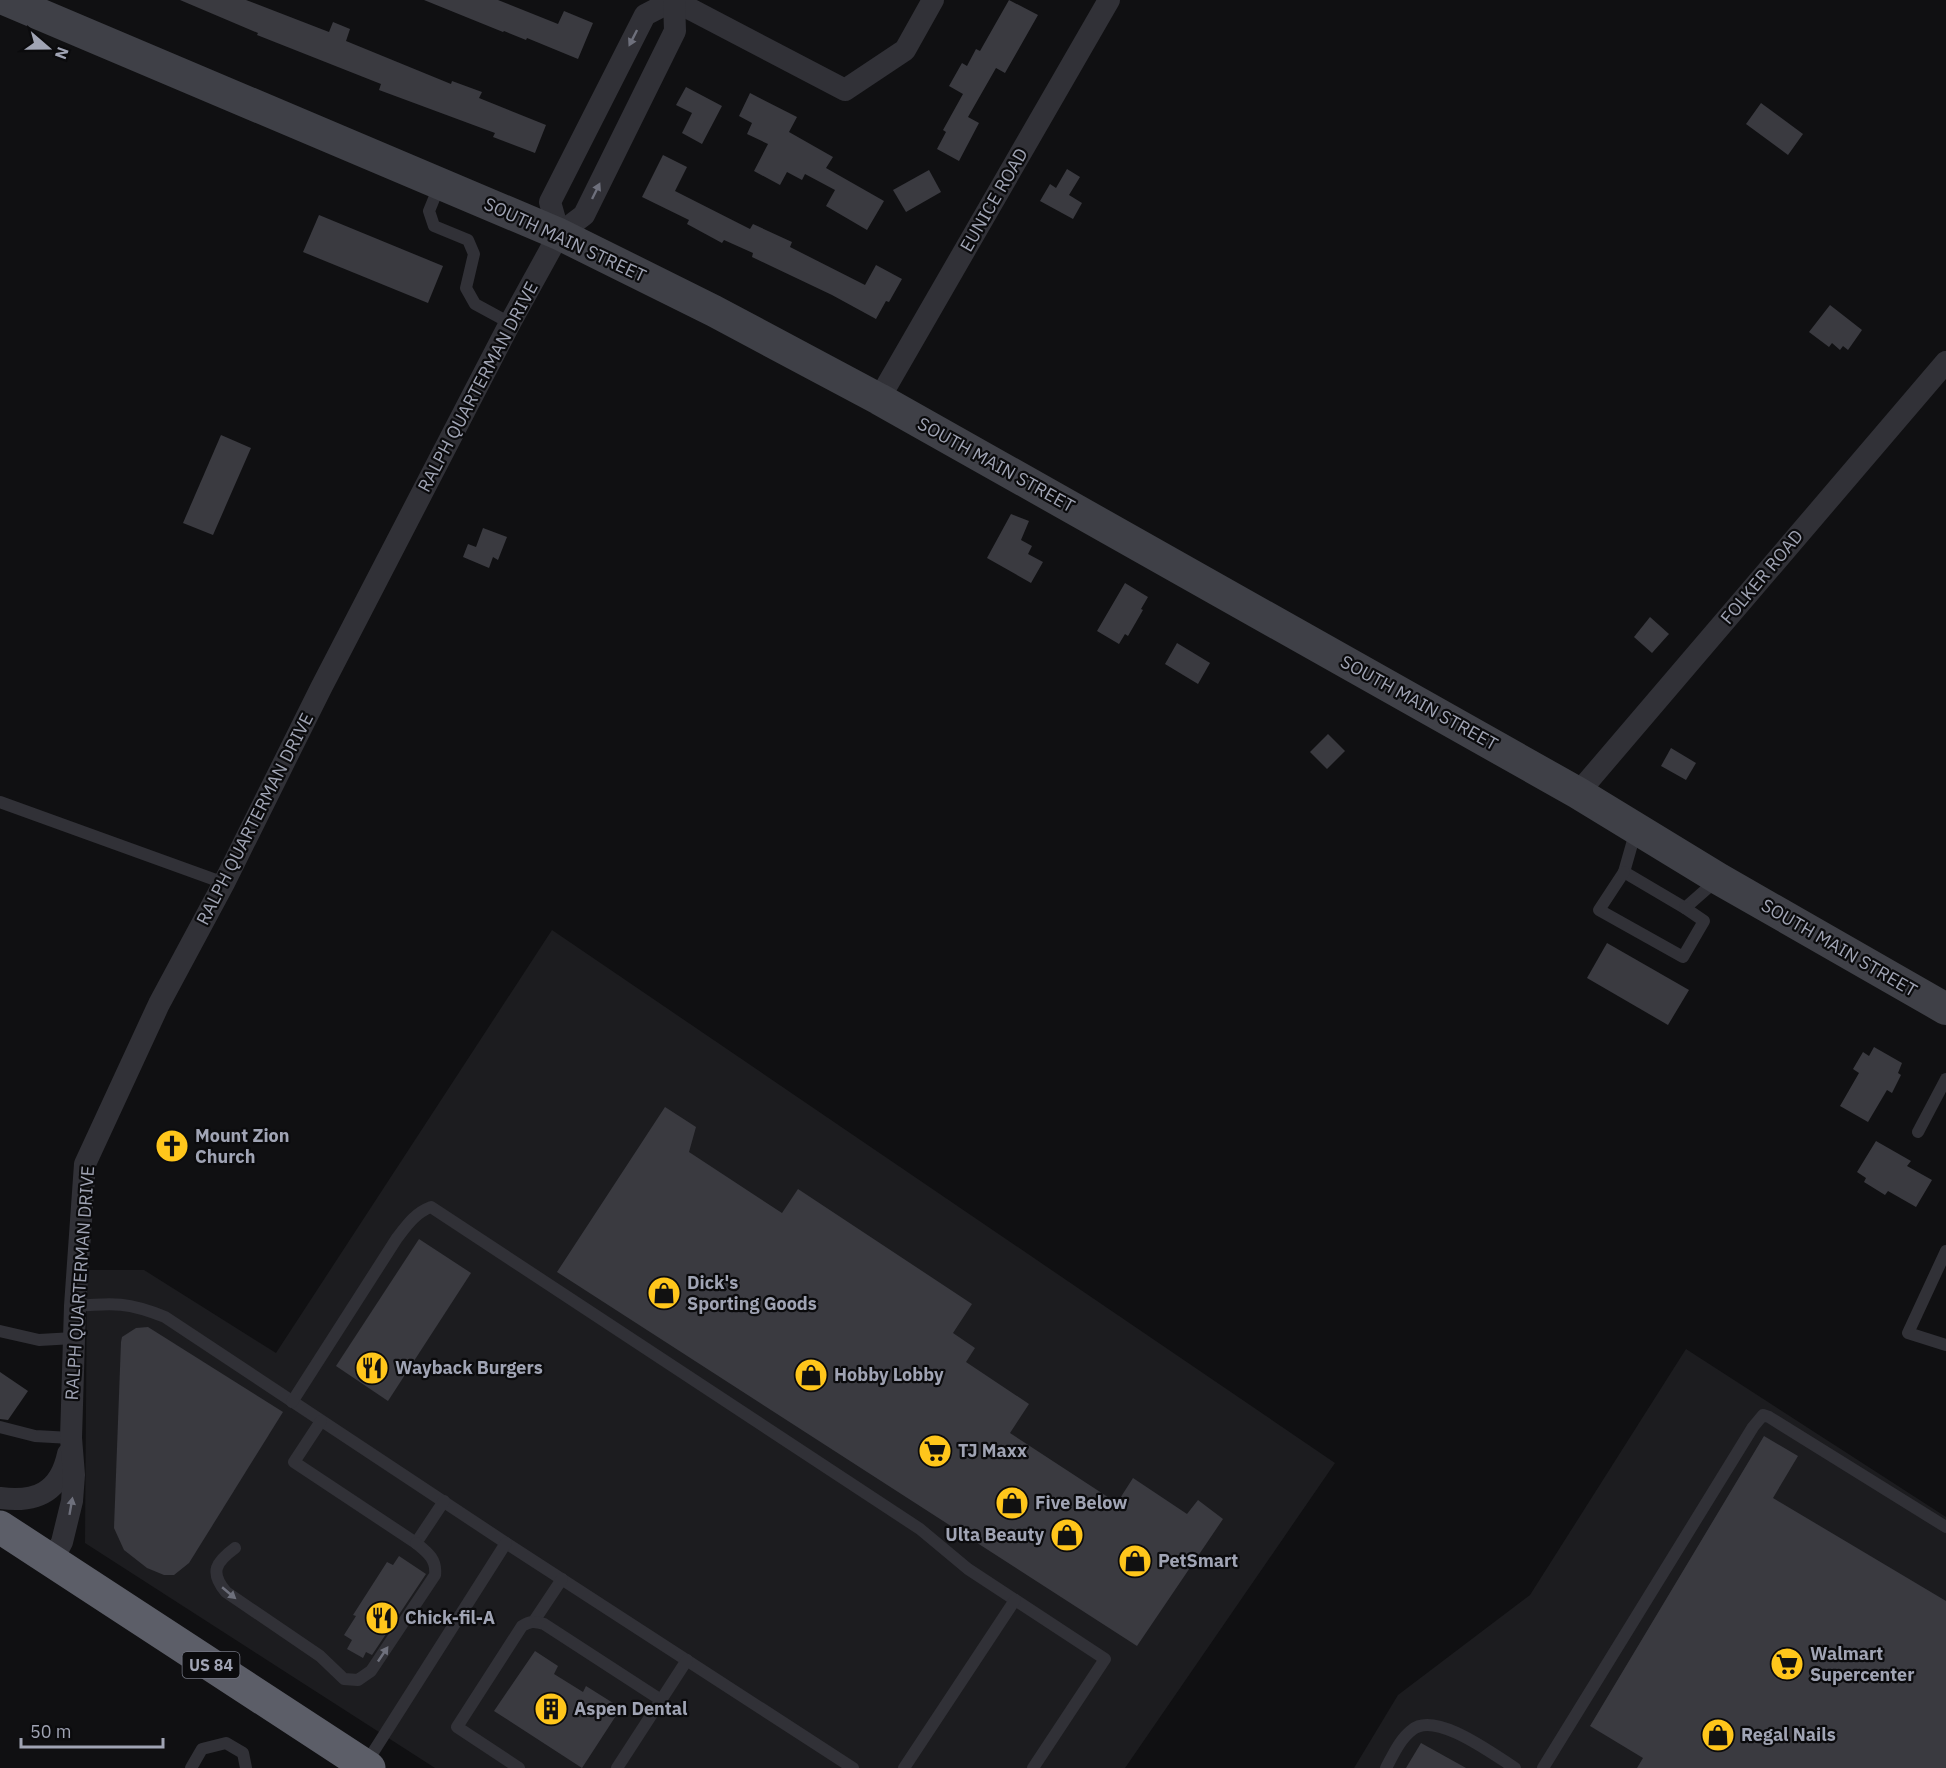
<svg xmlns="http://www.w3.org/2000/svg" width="1946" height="1768" font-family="'IBM Plex Sans',sans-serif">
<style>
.built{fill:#1c1c1f}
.building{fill:#3a3a40}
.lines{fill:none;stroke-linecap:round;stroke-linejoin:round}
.lane{stroke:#313137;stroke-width:12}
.street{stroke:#313137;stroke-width:22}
.secondary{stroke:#3f4047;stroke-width:32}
.highway{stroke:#5c5e68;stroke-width:33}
.oneway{fill:#6e707c}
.labels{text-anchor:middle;stroke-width:4.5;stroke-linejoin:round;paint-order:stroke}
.shield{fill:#0b0b0d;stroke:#737682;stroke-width:1.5}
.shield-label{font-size:16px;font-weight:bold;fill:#a0a4b4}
.street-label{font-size:18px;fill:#a0a4b4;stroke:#0b0b0d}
.poi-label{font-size:18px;font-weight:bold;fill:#a0a4b4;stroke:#0b0b0d;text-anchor:start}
</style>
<rect width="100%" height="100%" fill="#101012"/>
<g class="built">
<path d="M552 930 1335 1463 1125 1768H435L85 1543 87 1270H144L276 1353Z"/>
<path d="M1686 1349 1946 1517V1768H1354L1398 1695 1530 1595Z"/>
</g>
<g class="building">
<path d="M180 0H246L329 32 333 22 350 29 346 41 451 84 452 81 482 92 479 98 546 125 535 153 493 137 495 133 379 90 381 84 257 35 258 33Z"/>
<path d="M424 0H498L558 24 564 11 593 23 578 59 527 38 526 40 504 31 503 32Z"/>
<path d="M1009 0 1038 15 1005 73 996 68 968 117 979 123 959 161 937 149 946 132 943 130 963 94 949 86 962 63 967 66 976 49 980 51Z"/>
<path d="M686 87 722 106 702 144 682 133 692 113 676 105Z"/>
<path d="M750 93 797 117 789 132 833 157 826 168 884 201 867 230 826 206 835 190 805 174 802 180 787 172 780 185 754 171 768 144 747 134 752 123 739 116Z"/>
<path d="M1761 103 1803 134 1788 155 1746 124Z"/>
<path d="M663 155 687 167 675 191 750 229 753 224 792 242 790 247 865 285 876 265 902 279 889 302 886 301 876 319 832 295 752 257 753 253 724 240 722 243 687 224 689 220 642 197Z"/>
<path d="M1067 169 1080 177 1069 195 1082 203 1073 219 1040 201 1050 184 1056 188Z"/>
<path d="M929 170 941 192 906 212 893 190Z"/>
<path d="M319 215 443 266 428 303 303 252Z"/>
<path d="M1830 305 1862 330 1848 350 1843 346 1840 350 1832 343 1829 347 1809 332Z"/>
<path d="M221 435 251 448 213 535 183 523Z"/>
<path d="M1011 514 1029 521 1021 540 1032 546 1028 554 1043 562 1031 583 987 558Z"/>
<path d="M483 528 507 537 498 560 493 557 489 568 463 557 468 544 476 547Z"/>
<path d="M1125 583 1148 597 1141 609 1143 610 1128 636 1125 634 1119 644 1097 631Z"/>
<path d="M1650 617 1669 634 1652 653 1634 637Z"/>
<path d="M1177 643 1210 663 1198 684 1165 664Z"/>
<path d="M1328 734 1345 751 1327 769 1310 752Z"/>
<path d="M1671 748 1696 763 1686 780 1661 766Z"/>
<path d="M1607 943 1689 990 1668 1025 1587 978Z"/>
<path d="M1874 1047 1902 1063 1898 1073 1901 1075 1892 1093 1887 1090 1868 1122 1840 1106 1859 1073 1853 1069 1863 1052 1869 1056Z"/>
<path d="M665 1107 696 1127 689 1152 782 1213 798 1189 972 1304 953 1333 975 1348 966 1362 1029 1404 1010 1433 1117 1503 1133 1478 1187 1514 1198 1500 1223 1519 1137 1646 557 1272Z"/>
<path d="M1876 1141 1911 1161 1907 1166 1932 1180 1916 1207 1888 1191 1885 1195 1864 1182 1866 1178 1857 1172Z"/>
<path d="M419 1239 471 1273 388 1401 336 1366Z"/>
<path d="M148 1327 283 1412 189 1563 174 1575H164L147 1568 124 1550 114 1528 121 1342 122 1337 136 1328Z"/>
<path d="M0 1372 28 1391 8 1420 0 1419Z"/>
<path d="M1764 1436 1798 1456 1773 1498 1946 1601V1768H1637L1643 1758 1590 1726Z"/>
<path d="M399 1556 426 1574 372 1655 366 1652 363 1658 347 1649 352 1640 344 1635 356 1616 353 1615 387 1562 393 1565Z"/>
<path d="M535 1651 558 1666 554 1674 583 1692 586 1686 621 1708 582 1768 494 1711Z"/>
<path d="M1421 1743 1466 1768H1406Z"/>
</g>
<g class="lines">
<g class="lane">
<path d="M440 184 429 211 434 226 468 240 474 254 466 288 475 304 510 323"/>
<path d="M0 802 224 883"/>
<path d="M1636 830 1624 872 1685 908 1718 879"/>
<path d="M1624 872 1599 910 1683 957 1704 921 1685 908"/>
<path d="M1918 1132 1946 1079"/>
<path d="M1946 1251 1908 1333 1946 1345"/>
<path d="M75 1306C114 1303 128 1302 165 1317L506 1543 853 1768"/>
<path d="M0 1331 39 1340 74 1338"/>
<path d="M292 1402 397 1238C407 1225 415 1213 431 1207L920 1529 968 1569 1105 1659 1033 1768"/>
<path d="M321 1421 294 1462 416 1543 444 1501"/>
<path d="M0 1427 35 1436 71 1438"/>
<path d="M235 1548C216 1562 209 1572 226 1592L320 1656 344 1679 358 1680 371 1671 435 1575C437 1559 427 1552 416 1543"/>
<path d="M534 1621 562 1579"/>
<path d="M365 1765 506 1543"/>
<path d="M191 1768 202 1749 226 1743 243 1753 246 1768"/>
<path d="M519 1768 457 1727 522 1626C530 1621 534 1621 544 1624L661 1700"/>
<path d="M617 1768 687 1660"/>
<path d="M904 1768 1015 1600"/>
<path d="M1386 1768C1393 1755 1400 1739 1412 1730 1435 1710 1494 1755 1515 1768"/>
<path d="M1543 1768 1753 1427 1763 1415 1769 1417 1946 1527"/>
</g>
<g class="street">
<path d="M673 0 845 90 905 50 933 0"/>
<path d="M559 234 550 202 645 15 674 0"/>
<path d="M879 399 1109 0"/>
<path d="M1578 793 1946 362"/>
<path d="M0 1498C36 1503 60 1492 68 1454"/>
<path d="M52 1561 62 1542 72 1501 74 1475 71 1438 75 1306 85 1164 159 1004 224 883 321 688 510 323 559 234 584 215 675 31 674 0"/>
</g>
<path class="secondary" d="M6 0 559 234 714 311 879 399 1578 793 1719 879 1946 1009"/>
<path class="highway" d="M0 1527 369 1768"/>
</g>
<defs><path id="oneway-solid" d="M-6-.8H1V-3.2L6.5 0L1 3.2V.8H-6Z" transform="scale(1.5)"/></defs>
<g class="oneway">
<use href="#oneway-solid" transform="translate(633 38) rotate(117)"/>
<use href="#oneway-solid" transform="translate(596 191) rotate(-64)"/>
<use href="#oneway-solid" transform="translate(71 1506) rotate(-80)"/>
<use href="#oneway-solid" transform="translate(229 1593) rotate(40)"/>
<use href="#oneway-solid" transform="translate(383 1654) rotate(-56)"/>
</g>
<defs>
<symbol id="church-disc" viewBox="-11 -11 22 22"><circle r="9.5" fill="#ffc61b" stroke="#0b0b0d"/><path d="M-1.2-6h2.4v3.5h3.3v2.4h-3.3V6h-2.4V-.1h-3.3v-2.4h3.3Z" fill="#111"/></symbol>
<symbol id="shop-disc" viewBox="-11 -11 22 22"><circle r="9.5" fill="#ffc61b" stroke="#0b0b0d"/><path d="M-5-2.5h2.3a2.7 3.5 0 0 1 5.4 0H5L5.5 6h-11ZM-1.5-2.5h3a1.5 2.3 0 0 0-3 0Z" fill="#111"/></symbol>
<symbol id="restaurant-disc" viewBox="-11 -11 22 22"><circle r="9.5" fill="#ffc61b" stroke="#0b0b0d"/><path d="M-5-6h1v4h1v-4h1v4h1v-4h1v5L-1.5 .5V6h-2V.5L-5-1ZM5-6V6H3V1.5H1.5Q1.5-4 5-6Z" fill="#111"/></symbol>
<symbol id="supermarket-disc" viewBox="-11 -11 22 22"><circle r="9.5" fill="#ffc61b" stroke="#0b0b0d"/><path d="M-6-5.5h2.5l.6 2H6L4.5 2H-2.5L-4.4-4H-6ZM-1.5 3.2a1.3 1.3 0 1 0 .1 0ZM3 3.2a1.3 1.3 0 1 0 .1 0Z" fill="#111"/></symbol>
<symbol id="building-disc" viewBox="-11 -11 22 22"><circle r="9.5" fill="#ffc61b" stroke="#0b0b0d"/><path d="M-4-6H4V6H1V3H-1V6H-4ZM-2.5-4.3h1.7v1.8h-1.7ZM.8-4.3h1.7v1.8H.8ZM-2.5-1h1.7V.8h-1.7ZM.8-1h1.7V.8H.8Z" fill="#111"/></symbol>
</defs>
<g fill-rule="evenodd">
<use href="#church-disc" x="153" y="1127" width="38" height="38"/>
<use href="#shop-disc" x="645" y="1274" width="38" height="38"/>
<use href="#restaurant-disc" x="353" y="1349" width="38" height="38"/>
<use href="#shop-disc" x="792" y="1356" width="38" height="38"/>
<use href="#supermarket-disc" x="916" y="1432" width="38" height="38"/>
<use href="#shop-disc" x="993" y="1484" width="38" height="38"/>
<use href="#shop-disc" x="1048" y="1516" width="38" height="38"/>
<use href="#shop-disc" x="1116" y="1542" width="38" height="38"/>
<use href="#restaurant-disc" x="363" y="1599" width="38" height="38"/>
<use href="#supermarket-disc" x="1768" y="1645" width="38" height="38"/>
<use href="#building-disc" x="532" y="1690" width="38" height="38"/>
<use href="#shop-disc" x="1699" y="1716" width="38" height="38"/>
</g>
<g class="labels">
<rect class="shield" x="182.5" y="1652" width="57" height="26" rx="4.5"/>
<g class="shield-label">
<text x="211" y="1671">US 84</text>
</g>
<g class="street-label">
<text transform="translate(994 200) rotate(-60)" y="6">EUNICE ROAD</text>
<text transform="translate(565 240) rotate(25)" y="6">SOUTH MAIN STREET</text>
<text transform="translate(478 387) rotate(-62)" y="6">RALPH QUARTERMAN DRIVE</text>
<text transform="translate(996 465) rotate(29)" y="6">SOUTH MAIN STREET</text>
<text transform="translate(1762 577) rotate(-50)" y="6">FOLKER ROAD</text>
<text transform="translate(1419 703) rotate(29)" y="6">SOUTH MAIN STREET</text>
<text transform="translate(255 819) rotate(-63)" y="6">RALPH QUARTERMAN DRIVE</text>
<text transform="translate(1839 948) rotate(30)" y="6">SOUTH MAIN STREET</text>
<text transform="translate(80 1283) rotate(-86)" y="6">RALPH QUARTERMAN DRIVE</text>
</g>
<g class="poi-label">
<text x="195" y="1142">Mount Zion<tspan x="195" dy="21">Church</tspan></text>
<text x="687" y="1289">Dick's<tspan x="687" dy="21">Sporting Goods</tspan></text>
<text x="395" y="1374">Wayback Burgers</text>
<text x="834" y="1381">Hobby Lobby</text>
<text x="958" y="1457">TJ Maxx</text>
<text x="1035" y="1509">Five Below</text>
<text x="1044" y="1541" text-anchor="end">Ulta Beauty</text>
<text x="1158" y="1567">PetSmart</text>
<text x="405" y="1624">Chick-fil-A</text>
<text x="1810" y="1660">Walmart<tspan x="1810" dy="21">Supercenter</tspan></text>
<text x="574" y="1715">Aspen Dental</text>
<text x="1741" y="1741">Regal Nails</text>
</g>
</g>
<g transform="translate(48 48) rotate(110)" stroke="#0b0b0d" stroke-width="4.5" paint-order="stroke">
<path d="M0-4.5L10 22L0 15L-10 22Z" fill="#a0a4b4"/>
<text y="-9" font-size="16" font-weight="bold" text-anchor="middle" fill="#a0a4b4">N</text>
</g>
<path d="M21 1738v9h142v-9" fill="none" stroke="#a0a4b4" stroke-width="3"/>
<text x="30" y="1738" font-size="18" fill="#a0a4b4" stroke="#0b0b0d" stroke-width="4.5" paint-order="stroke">50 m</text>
</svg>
